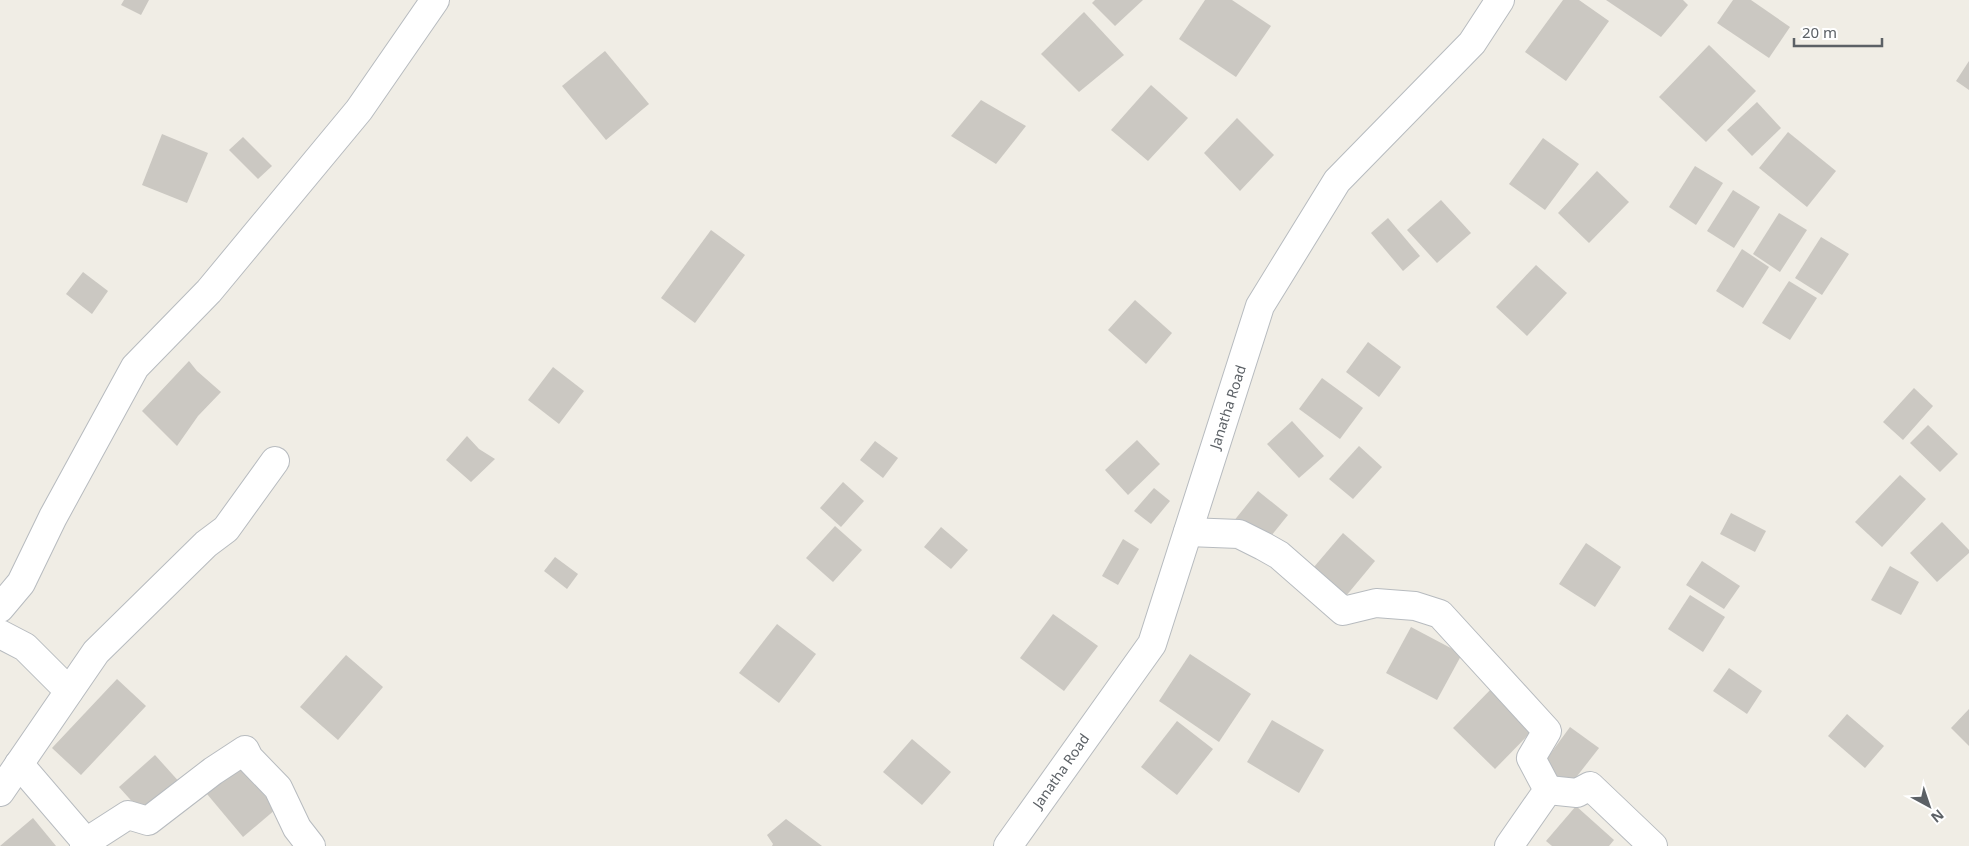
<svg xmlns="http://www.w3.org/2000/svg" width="1969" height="846" font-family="'Noto Sans',sans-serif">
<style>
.building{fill:#cbc8c2}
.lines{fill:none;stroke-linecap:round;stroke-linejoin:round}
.minor-casing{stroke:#b7bbbf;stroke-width:30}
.minor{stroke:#fff;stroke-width:28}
.labels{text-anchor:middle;stroke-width:4;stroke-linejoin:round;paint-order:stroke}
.street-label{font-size:14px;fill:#5c6166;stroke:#fff}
</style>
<rect width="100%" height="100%" fill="#f0ede5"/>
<g class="building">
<path d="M124 0H149L141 15 121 5Z"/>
<path d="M1095 0H1143L1115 26 1092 3Z"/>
<path d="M1205 0H1232L1271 26 1236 77 1179 39Z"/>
<path d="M1563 0H1579L1609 21 1566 81 1525 52Z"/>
<path d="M1606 0H1683L1688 5 1661 37Z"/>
<path d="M1733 0H1751L1790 27 1769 58 1717 23Z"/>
<path d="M1084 12 1124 55 1079 92 1041 54Z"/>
<path d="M1709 45 1756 91 1706 142 1659 97Z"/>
<path d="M605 51 649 104 606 140 562 86Z"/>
<path d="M1969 61V90L1956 81Z"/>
<path d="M1151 85 1188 118 1148 161 1111 130Z"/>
<path d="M981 100 1026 126 996 164 951 136Z"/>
<path d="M1757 102 1781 128 1752 156 1727 130Z"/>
<path d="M1237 118 1274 155 1240 191 1204 153Z"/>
<path d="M1788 132 1836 171 1807 207 1759 168Z"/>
<path d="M162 134 208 153 187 203 142 185Z"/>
<path d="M243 137 272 166 258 179 229 150Z"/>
<path d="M1543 138 1579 164 1545 210 1509 184Z"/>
<path d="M1695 166 1723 183 1696 225 1669 207Z"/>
<path d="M1597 171 1629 202 1589 243 1558 213Z"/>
<path d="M1733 190 1760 207 1734 248 1707 231Z"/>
<path d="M1441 200 1471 233 1437 263 1407 230Z"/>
<path d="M1779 213 1807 230 1780 272 1753 254Z"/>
<path d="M1388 218 1420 256 1403 271 1371 233Z"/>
<path d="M711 230 745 255 695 323 661 298Z"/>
<path d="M1821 237 1849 254 1822 295 1795 278Z"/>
<path d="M1742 249 1769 267 1743 308 1716 291Z"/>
<path d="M1536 265 1567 293 1527 336 1496 307Z"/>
<path d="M83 272 108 291 92 314 66 294Z"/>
<path d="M1789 281 1817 298 1790 340 1762 323Z"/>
<path d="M1135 300 1172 333 1146 364 1108 330Z"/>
<path d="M1368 342 1401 367 1379 397 1346 372Z"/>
<path d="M189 361 197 371 221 392 198 416 177 446 142 411Z"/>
<path d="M553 367 584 391 559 424 528 400Z"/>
<path d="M1322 378 1363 408 1340 439 1299 409Z"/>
<path d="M1914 388 1933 406 1903 440 1883 422Z"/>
<path d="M1292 421 1324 456 1299 478 1267 444Z"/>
<path d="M1928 425 1958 454 1940 472 1910 443Z"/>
<path d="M467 436 479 449 495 459 471 482 446 460Z"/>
<path d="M1137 440 1160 464 1128 495 1105 470Z"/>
<path d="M875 441 898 458 883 478 860 460Z"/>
<path d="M1359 446 1382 467 1353 499 1329 479Z"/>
<path d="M1900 475 1926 499 1882 547 1855 522Z"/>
<path d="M843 482 864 501 841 527 820 508Z"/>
<path d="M1154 488 1170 501 1151 524 1134 511Z"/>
<path d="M1258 491 1288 515 1263 546 1233 522Z"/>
<path d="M1731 513 1766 531 1755 552 1720 534Z"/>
<path d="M1942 522 1969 550V553L1937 582 1910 553Z"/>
<path d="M835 526 862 550 833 582 806 558Z"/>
<path d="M941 527 968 550 951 569 924 547Z"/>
<path d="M1343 533 1375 561 1341 602 1308 574Z"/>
<path d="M1123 539 1139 549 1118 585 1102 576Z"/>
<path d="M1586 543 1621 567 1595 607 1559 584Z"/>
<path d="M555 557 578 574 567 589 544 571Z"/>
<path d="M1702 561 1740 586 1724 609 1686 585Z"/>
<path d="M1890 566 1919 582 1901 615 1871 600Z"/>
<path d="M1690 595 1725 617 1703 652 1668 629Z"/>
<path d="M1053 614 1098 646 1064 691 1020 658Z"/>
<path d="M777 624 816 654 779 703 739 673Z"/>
<path d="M1411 627 1462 654 1437 700 1386 673Z"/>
<path d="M1190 654 1251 694 1219 742 1159 701Z"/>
<path d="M346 655 383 687 338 740 300 707Z"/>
<path d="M1729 668 1762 691 1747 714 1713 691Z"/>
<path d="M117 679 146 706 81 775 52 748Z"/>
<path d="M1494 686 1536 727 1495 769 1453 728Z"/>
<path d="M1969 709V746L1951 728Z"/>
<path d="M1847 714 1884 746 1865 768 1828 736Z"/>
<path d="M1272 720 1324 750 1299 793 1247 762Z"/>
<path d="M1177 721 1213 749 1177 795 1141 767Z"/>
<path d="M1570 727 1599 748 1567 789 1540 768Z"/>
<path d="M912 739 951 772 922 805 883 772Z"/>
<path d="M155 755 182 785 146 817 119 787Z"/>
<path d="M240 766 276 809 243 837 207 794Z"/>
<path d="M1576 806 1614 840 1609 846H1552L1546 841Z"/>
<path d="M33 818 56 846H0Z"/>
<path d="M786 819 822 846H772L773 844 767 835Z"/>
</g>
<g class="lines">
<defs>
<g id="minor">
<path d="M1188 532 1239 534 1263 546 1279 555 1343 611 1376 603 1415 606 1440 614 1547 731 1531 758 1548 790 1509 846"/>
<path d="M0 608 21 583 53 517 135 367 209 291 359 110 435 0"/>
<path d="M0 634 25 647 69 691"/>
<path d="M19 764 86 842 84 846"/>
<path d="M1548 790 1577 793 1590 786 1653 846"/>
<path d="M0 792 96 652 206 544 226 529 275 461"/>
<path d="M86 842 128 815 148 821 213 771 245 750 249 758 278 788 297 828 311 846"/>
<path d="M1008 846 1152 644 1260 306 1337 181 1472 43 1500 0"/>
</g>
</defs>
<use href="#minor" class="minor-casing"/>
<use href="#minor" class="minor"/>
</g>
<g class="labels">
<g class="street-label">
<text transform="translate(1228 407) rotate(-72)" y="5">Janatha Road</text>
<text transform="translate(1061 771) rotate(-55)" y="5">Janatha Road</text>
</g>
</g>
<g transform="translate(1929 806) rotate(140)" stroke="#ffffff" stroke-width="4" paint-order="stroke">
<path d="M0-4L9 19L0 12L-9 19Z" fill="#5c6166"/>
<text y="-8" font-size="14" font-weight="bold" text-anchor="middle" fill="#5c6166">N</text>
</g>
<path d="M1794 38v8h88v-8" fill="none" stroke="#5c6166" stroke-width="2.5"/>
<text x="1802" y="38" font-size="15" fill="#5c6166" stroke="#ffffff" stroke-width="4" paint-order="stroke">20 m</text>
</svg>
